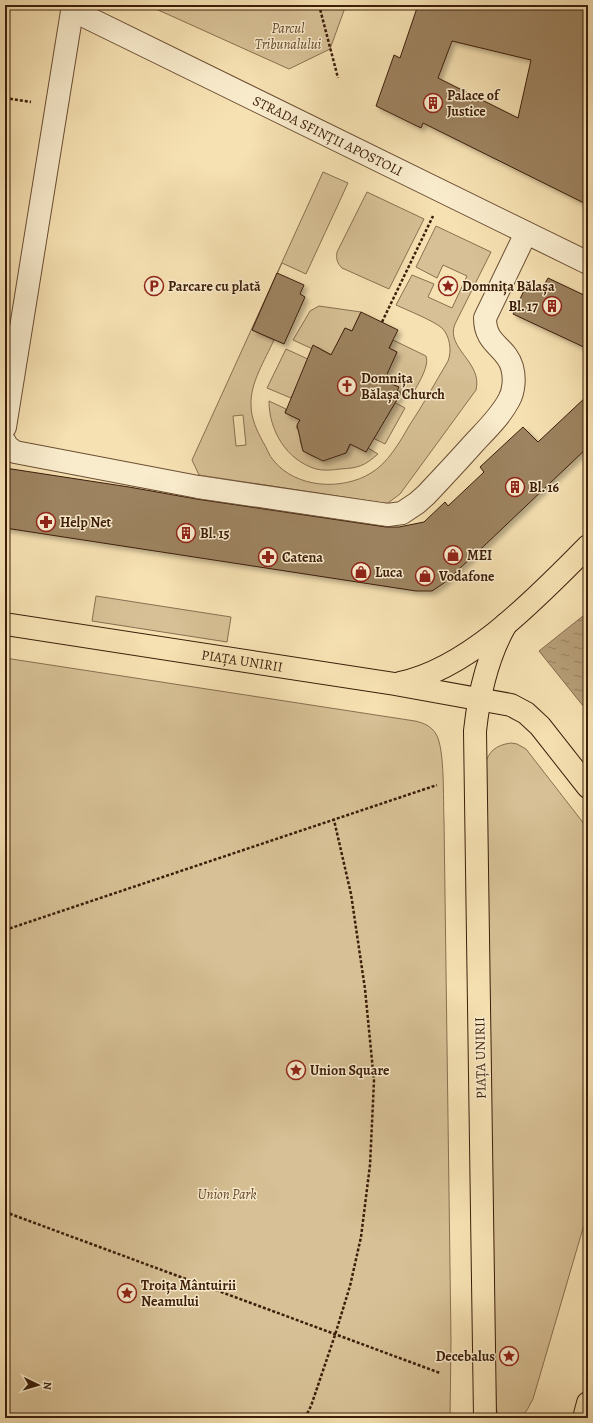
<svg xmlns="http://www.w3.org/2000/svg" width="593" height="1423" font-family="Alegreya,serif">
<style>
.green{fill:#d7c095;stroke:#8a6f50;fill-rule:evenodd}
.water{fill:url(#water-ripples);stroke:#866b4d}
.building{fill:#9d8361;stroke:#3d1e0a;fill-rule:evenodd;filter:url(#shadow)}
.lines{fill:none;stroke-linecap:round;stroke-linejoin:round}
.minor-casing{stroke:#6b4f34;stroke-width:24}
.major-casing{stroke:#3d1e0a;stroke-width:24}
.path{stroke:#3d1e0a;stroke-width:2.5;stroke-dasharray:3 2;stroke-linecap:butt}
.minor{stroke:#f9eccd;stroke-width:22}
.major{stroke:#f6e1b2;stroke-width:22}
.labels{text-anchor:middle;stroke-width:3;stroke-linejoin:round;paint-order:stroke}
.park-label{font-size:14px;font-style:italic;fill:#64462d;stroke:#f9eccd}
.poi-label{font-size:14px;font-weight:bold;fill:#3d1e0a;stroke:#f9eccd;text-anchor:start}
.street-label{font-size:14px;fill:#3d1e0a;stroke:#f9eccd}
</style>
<defs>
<pattern id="water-ripples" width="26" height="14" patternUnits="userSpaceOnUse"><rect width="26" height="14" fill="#b79f79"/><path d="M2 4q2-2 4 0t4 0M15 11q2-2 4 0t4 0" fill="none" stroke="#968161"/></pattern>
<filter id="shadow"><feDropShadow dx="3.5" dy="3.5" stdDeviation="2" flood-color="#0004"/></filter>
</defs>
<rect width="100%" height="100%" fill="#f6e1b2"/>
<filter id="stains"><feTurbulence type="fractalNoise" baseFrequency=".005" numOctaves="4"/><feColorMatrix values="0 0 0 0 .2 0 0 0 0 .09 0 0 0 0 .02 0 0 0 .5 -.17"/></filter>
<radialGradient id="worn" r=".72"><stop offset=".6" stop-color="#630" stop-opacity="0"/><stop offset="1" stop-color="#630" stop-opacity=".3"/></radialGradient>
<g class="green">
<path d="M147 5H346L330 49 289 69Z"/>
<path d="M323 172 348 183 306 274 282 263 252 330 274 340C265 360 250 383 251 405 251 418 257 431 263 442 267 448 269 456 274 461 296 488 342 491 371 473 387 464 400 442 409 426 423 405 435 383 448 361 452 351 450 336 442 328 434 321 407 310 396 305L412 275 434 284 428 297 452 308 467 276 443 265 437 278 416 267 436 226 491 252 455 324C445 348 483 362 476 390L400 494 388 503H383L199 475 192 460ZM243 415 246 445 236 446 233 416Z"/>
<path d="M367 192 424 219 389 289 342 268C337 263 336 259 337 252Z"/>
<path d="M319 306 361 312 352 331 345 328 332 355 317 347 315 350 293 340 310 311Z"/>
<path d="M393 340 426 356C430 367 416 387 411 397L397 390 398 387 383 380 397 352 389 349Z"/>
<path d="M286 349 310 360 291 398 267 388Z"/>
<path d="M269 401 286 409 285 412 300 420 296 428 304 432 300 440 303 451 315 457 346 453 351 444 368 448 378 454C364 466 359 468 340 469 333 470 323 471 316 469 286 460 269 430 269 401Z"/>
<path d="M394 402 405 408 385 444 373 438Z"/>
<path d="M96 596 231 617 227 642 92 621Z"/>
<path d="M5 658 415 721C424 723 431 726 436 734 445 748 443 801 444 820L451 1341 450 1418H5Z"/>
<path d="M511 743 517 744 526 749 588 829V1211L533 1399 527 1410 521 1418H501L498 1415 496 1407 484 797C485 773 479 747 511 743Z"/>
</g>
<path class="water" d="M588 612V712L539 651Z"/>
<g class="building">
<path d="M418 5H588V205L423 123 421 128 376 106 394 55 400 58ZM452 41 531 60 518 118 438 78Z"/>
<path d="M277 273 304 285 300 294 305 297 284 344 252 330Z"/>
<path d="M548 278 588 297V349L513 314 528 282 542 289Z"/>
<path d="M361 312 398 330 389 348 397 352 384 381 399 387 397 391 401 393 366 452 350 444 346 453 323 461 303 451 297 425 300 420 285 413 313 345 331 355 345 328 352 331Z"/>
<path d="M588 395V447L485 545 444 583 432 591H416L5 528V468L129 487 196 499 386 527H399L424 522 445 502 448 506 484 472 480 467 523 427 538 442Z"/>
</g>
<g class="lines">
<defs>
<g id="minor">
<path id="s1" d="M72 10 588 263"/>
<path d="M5 427 73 5"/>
<path d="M5 442 7 446 15 452 198 487 388 515 402 513 417 503 426 495C442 478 458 461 474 443 486 430 500 417 509 400 514 391 515 378 512 367 506 346 485 345 485 318L526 233"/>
</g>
<g id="major">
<path id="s2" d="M5 624 395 684 511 705 526 713 540 726 588 787"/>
<path d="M400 683C471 668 538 596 588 546"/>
<path d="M485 1418 475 731C479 693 487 657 506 624"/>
<path d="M584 1418 588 1403"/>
</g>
</defs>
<use href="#minor" class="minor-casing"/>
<use href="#major" class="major-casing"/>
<g class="path">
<path d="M319 5 338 78"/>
<path d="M5 98 31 102"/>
<path d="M382 322 433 216"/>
<path d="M5 930 437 785"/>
<path d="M5 1212 440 1373"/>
<path d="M305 1418 311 1406 335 1335 350 1286 361 1237 370 1165 374 1081 365 989 351 894 334 820"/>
</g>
<use href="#minor" class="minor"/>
<use href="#major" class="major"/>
</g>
<defs>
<symbol id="building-ring" viewBox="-11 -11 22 22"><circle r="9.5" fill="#f9eccd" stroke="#8f2418" stroke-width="1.5"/><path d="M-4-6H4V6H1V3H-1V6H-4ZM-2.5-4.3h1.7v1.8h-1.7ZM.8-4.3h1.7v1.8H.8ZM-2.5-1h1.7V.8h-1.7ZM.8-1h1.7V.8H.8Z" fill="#8f2418"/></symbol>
<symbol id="parking-ring" viewBox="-11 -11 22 22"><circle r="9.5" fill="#f9eccd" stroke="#8f2418" stroke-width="1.5"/><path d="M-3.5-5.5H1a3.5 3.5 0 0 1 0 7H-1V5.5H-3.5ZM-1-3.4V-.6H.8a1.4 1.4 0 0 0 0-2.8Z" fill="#8f2418"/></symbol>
<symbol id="sight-ring" viewBox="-11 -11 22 22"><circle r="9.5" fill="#f9eccd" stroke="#8f2418" stroke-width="1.5"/><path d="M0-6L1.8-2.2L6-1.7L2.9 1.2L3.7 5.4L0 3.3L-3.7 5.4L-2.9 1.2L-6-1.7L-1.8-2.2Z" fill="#8f2418"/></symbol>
<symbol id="church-ring" viewBox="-11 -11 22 22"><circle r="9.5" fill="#f9eccd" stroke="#8f2418" stroke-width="1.5"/><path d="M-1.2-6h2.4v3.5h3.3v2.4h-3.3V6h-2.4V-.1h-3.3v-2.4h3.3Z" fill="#8f2418"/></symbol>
<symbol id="pharmacy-ring" viewBox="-11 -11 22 22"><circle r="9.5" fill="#f9eccd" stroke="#8f2418" stroke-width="1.5"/><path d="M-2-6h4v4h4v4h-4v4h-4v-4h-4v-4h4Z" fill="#8f2418"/></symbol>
<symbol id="shop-ring" viewBox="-11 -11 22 22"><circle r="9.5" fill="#f9eccd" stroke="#8f2418" stroke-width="1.5"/><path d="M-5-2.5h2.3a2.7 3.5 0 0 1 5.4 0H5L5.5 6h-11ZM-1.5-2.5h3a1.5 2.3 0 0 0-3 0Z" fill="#8f2418"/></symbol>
</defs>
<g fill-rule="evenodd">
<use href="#building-ring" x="422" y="92" width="22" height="22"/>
<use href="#parking-ring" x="143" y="275" width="22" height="22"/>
<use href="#sight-ring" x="437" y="275" width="22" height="22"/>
<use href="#building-ring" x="541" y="295" width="22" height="22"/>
<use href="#church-ring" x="336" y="375" width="22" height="22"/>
<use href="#building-ring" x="504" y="476" width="22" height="22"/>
<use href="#pharmacy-ring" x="35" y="511" width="22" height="22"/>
<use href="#building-ring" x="175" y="522" width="22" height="22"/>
<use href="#shop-ring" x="442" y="544" width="22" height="22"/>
<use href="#pharmacy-ring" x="257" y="546" width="22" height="22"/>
<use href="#shop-ring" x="350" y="561" width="22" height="22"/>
<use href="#shop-ring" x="414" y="565" width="22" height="22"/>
<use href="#sight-ring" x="285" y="1059" width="22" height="22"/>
<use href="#sight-ring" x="116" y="1282" width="22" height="22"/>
<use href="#sight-ring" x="498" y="1345" width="22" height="22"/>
</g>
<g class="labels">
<g class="park-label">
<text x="288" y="33">Parcul<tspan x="288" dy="16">Tribunalului</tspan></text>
<text x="227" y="1199">Union Park</text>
</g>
<g class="poi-label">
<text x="447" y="100">Palace of<tspan x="447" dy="16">Justice</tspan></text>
<text x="168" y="291">Parcare cu plată</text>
<text x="462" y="291">Domnița Bălașa</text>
<text x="538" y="311" text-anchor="end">Bl. 17</text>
<text x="361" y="383">Domnița<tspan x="361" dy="16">Bălașa Church</tspan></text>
<text x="529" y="492">Bl. 16</text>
<text x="60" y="527">Help Net</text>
<text x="200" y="538">Bl. 15</text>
<text x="467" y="560">MEI</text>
<text x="282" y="562">Catena</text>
<text x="375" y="577">Luca</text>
<text x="439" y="581">Vodafone</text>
<text x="310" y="1075">Union Square</text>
<text x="141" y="1290">Troița Mântuirii<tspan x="141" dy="16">Neamului</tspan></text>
<text x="495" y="1361" text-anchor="end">Decebalus</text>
</g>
<g class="street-label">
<text dy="5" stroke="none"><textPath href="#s1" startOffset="285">STRADA SFINȚII APOSTOLI</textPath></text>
<text dy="5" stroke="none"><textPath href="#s2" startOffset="240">PIAȚA UNIRII</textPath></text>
<text transform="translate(480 1058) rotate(-91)" y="5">PIAȚA UNIRII</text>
</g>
</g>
<rect width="593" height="1423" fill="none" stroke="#f6e1b2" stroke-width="20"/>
<rect x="6" y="6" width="581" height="1411" fill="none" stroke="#3d1e0a" stroke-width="2"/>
<rect x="10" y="10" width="573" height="1403" fill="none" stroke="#3d1e0a"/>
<g transform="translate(38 1385) rotate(95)" stroke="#f9eccd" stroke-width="3" paint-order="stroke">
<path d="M0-3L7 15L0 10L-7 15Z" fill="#3d1e0a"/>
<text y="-6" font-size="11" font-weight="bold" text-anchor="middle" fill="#3d1e0a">N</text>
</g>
<rect width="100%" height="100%" filter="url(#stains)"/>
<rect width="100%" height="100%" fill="url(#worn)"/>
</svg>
